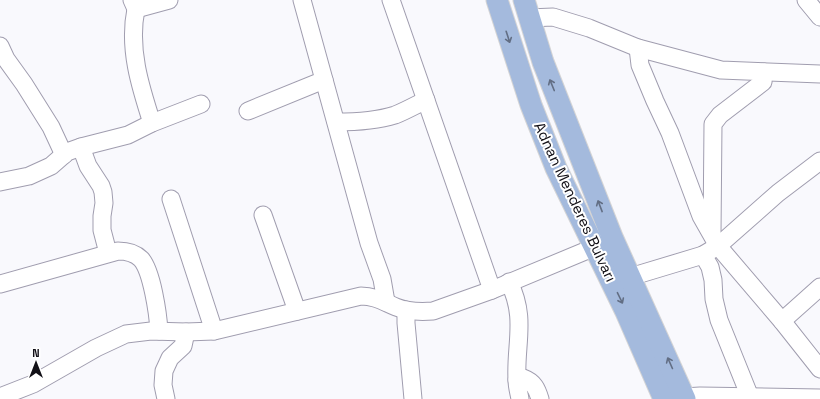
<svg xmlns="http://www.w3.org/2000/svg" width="820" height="399" font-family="'Space Grotesk',sans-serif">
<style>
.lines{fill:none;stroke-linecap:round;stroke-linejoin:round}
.minor-casing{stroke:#a09daf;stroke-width:19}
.major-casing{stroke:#d4d4d5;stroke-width:23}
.minor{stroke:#fff;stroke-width:17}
.major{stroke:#a4badd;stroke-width:21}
.oneway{stroke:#626e84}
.labels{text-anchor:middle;stroke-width:4;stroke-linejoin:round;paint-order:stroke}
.street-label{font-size:15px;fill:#121017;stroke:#fff}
</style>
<rect width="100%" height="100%" fill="#f9f9fd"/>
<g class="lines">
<defs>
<g id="minor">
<path d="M132 0 136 9 169 0"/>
<path d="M302 0 369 243 382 279 386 302"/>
<path d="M391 0 492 290"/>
<path d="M806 0 820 17"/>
<path d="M136 9C128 48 140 86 152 123"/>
<path d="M529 18 553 17 589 28 638 48 721 70 820 74"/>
<path d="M0 46 6 59 24 84 51 127 64 155"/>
<path d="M638 48 640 65 655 101 670 133 701 216 718 246 782 321 820 369"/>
<path d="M248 111 324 80"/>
<path d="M336 122C355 122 376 121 395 115 405 111 416 105 426 100"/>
<path d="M81 147 88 166 101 186 103 192 104 203 102 216V230L108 253"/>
<path d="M0 182 29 176 51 166 67 152 81 147 128 135 152 123 201 104"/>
<path d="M171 199 214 331"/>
<path d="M263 215 297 311"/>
<path d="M712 233 713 124 720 115 763 82 764 72"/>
<path d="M703 255 710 267 713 280 714 299 719 320 750 397"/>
<path d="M630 277 703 255 718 246 778 193 820 161"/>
<path d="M509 282C527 318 515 344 517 380 517 387 519 393 520 399"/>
<path d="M0 284 118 251C126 251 134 252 141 259 152 271 158 314 159 331"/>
<path d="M406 310V323L413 399"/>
<path d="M782 321 820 287"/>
<path d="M517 380 523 378C534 382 537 389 540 399"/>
<path d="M0 397 33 384 96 348 126 334 151 331 186 332 214 331 361 296C375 296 384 302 396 307 408 312 420 312 433 311L492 290 595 247 604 241"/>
<path d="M684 397 700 396 820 398"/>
<path d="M166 399 163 385 164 371 170 358 183 346 186 332"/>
</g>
<g id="major">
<path d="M497 0 531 105 556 168 626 312 664 399"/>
<path d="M524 0 543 62 612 237 685 399"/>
</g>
</defs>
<use href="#minor" class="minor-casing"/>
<use href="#major" class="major-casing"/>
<use href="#minor" class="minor"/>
<use href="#major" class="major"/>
</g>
<defs><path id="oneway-shaft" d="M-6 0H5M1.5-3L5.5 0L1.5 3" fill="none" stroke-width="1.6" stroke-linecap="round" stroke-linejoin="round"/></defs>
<g class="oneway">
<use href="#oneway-shaft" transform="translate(508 37) rotate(72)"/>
<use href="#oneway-shaft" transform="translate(552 85) rotate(-112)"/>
<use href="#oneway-shaft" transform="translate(600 206) rotate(-111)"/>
<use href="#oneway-shaft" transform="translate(620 298) rotate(64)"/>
<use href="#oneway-shaft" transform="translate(670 363) rotate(-114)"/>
</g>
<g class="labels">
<g class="street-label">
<text transform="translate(575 202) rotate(65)" y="5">Adnan Menderes Bulvarı</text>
</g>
</g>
<g transform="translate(36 363)" stroke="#ffffff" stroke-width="3" paint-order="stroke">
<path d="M0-3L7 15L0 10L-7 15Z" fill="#121017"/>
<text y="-6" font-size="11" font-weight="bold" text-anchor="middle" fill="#121017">N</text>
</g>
</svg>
